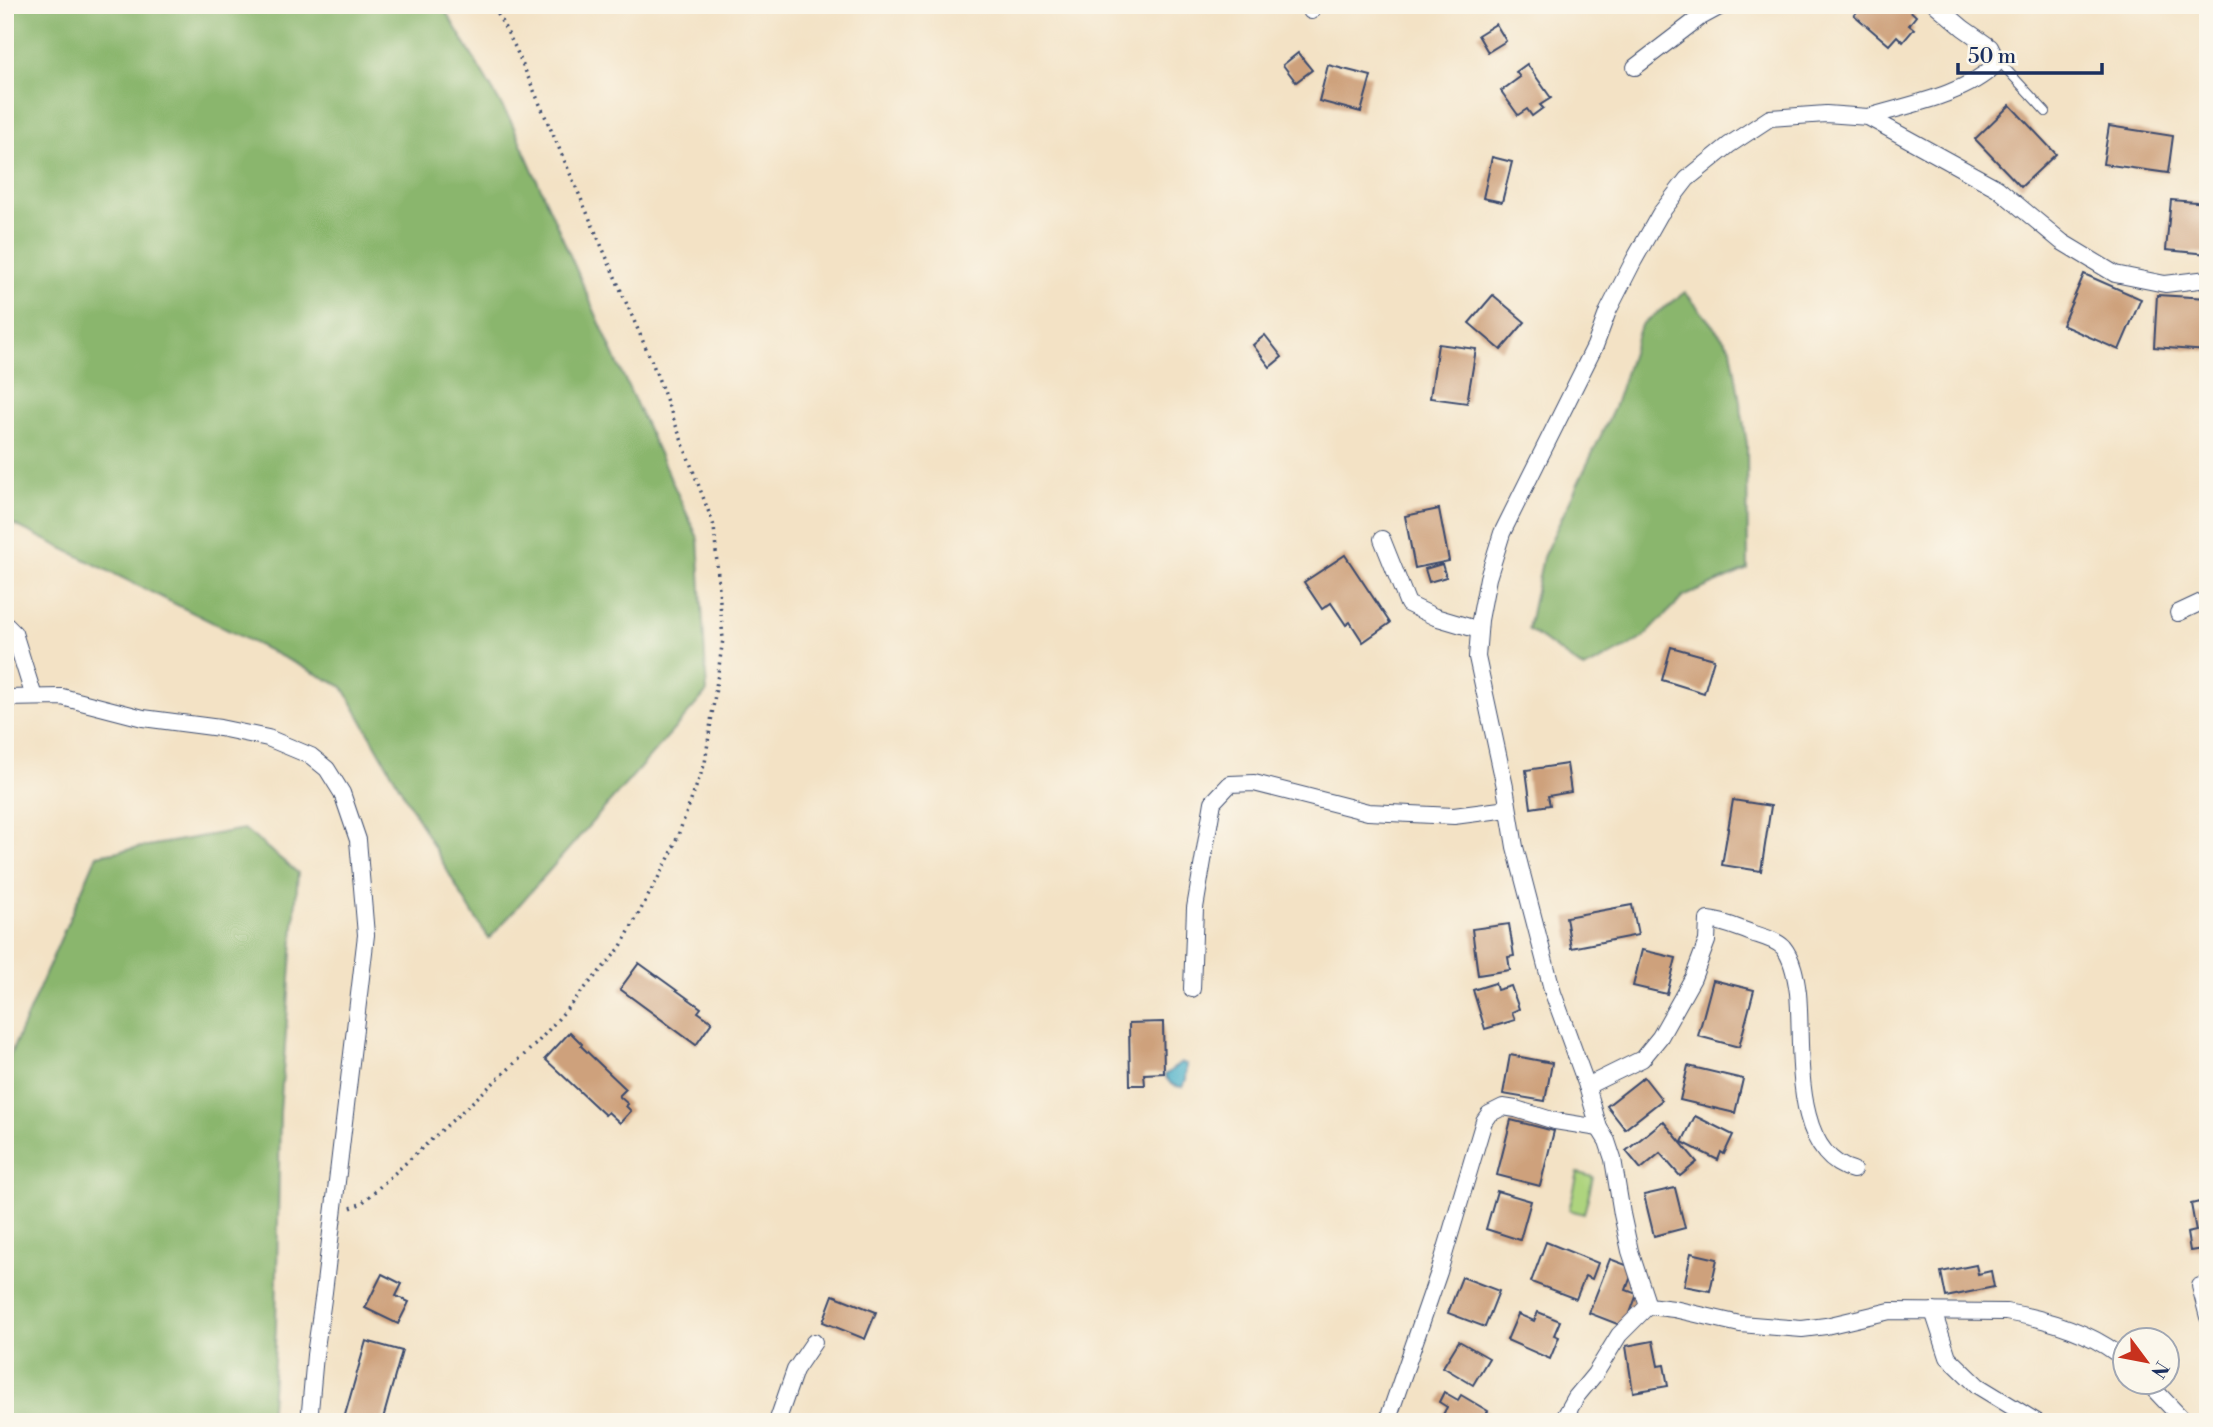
<svg xmlns="http://www.w3.org/2000/svg" width="2213" height="1427" font-family="'Libre Bodoni',serif">
<style>
.green{fill:#aed47e;stroke:#64826e;stroke-width:2}
.forest{fill:#8ab66d;stroke:#527266;stroke-width:2}
.water{fill:#48afc7;stroke:#326f92;stroke-width:2}
.building{fill:#cea17b}
.lines{fill:none;stroke-linecap:round;stroke-linejoin:round}
.lane-casing{stroke:#3b4a6d;stroke-width:10}
.street-casing{stroke:#3b4a6d;stroke-width:18}
.path{stroke:#3b4a6d;stroke-width:3.5;stroke-dasharray:2 5;stroke-linecap:butt}
.lane{stroke:#fff;stroke-width:8}
.street{stroke:#fff;stroke-width:16}
</style>
<rect width="100%" height="100%" fill="#fbf7ec"/>
<filter id="ink" filterUnits="userSpaceOnUse"><feTurbulence type="fractalNoise" baseFrequency=".0143" numOctaves="2"/><feDisplacementMap in="SourceGraphic" scale="14" xChannelSelector="R" yChannelSelector="G"/><feConvolveMatrix kernelMatrix="1 2 1 2 8 2 1 2 1" color-interpolation-filters="sRGB"/></filter>
<filter id="wash" filterUnits="userSpaceOnUse"><feTurbulence type="fractalNoise" baseFrequency=".00686" numOctaves="4" result="noise"/><feDisplacementMap in="SourceGraphic" scale="28" xChannelSelector="R" yChannelSelector="G"/><feGaussianBlur stdDeviation="1.57" result="paint"/><feColorMatrix in="noise" values="0 0 0 0 0 0 0 0 0 0 0 0 0 0 0 0 0 1.4 0 .05"/><feComposite in="paint" operator="in"/></filter>
<g filter="url(#wash)">
<rect width="100%" height="100%" fill="#f3e2c5"/>
<path class="green" d="M1578 1173 1593 1177 1584 1214 1569 1210Z"/>
<g class="forest">
<path d="M5 5H442L512 123 620 369 698 538 707 692 489 939 460 893 343 687 5 520Z"/>
<path d="M1685 292 1731 348 1747 444 1748 569 1683 597 1642 639 1584 669 1528 629 1543 557 1614 408 1641 325Z"/>
<path d="M244 829 298 873 280 1112 276 1328 270 1422H5V1067L97 855Z"/>
</g>
<path class="water" d="M1181 1063 1187 1064 1186 1080 1182 1087C1172 1086 1169 1083 1165 1075 1171 1072 1174 1066 1181 1063Z"/>
<g id="blocks">
<g class="building">
<path d="M1863 5H1904L1916 16 1909 25 1914 29 1903 42 1897 36 1889 45 1854 15Z"/>
<path d="M1496 24 1506 41 1488 52 1478 35Z"/>
<path d="M1298 53 1312 70 1296 82 1283 65Z"/>
<path d="M1527 64 1551 98 1540 105 1543 108 1532 116 1527 109 1518 115 1501 91 1520 77 1516 72Z"/>
<path d="M1328 65 1371 76 1361 112 1319 101Z"/>
<path d="M2010 105 2056 154 2021 187 1975 139Z"/>
<path d="M2109 126 2173 136 2168 173 2103 164Z"/>
<path d="M1492 157 1512 162 1502 202 1483 198Z"/>
<path d="M2171 200 2208 203V254L2166 250Z"/>
<path d="M2084 274 2141 299 2119 350 2062 325Z"/>
<path d="M1493 295 1525 322 1501 350 1469 323Z"/>
<path d="M2157 295 2208 298V351L2154 347Z"/>
<path d="M1265 335 1282 357 1270 367 1253 345Z"/>
<path d="M1438 344 1476 349 1467 403 1430 398Z"/>
<path d="M1439 509 1449 561 1415 568 1405 516Z"/>
<path d="M1345 555 1390 623 1363 642 1350 622 1346 625 1331 603 1322 609 1304 582Z"/>
<path d="M1442 564 1446 577 1429 582 1425 569Z"/>
<path d="M1671 647 1714 659 1704 693 1662 680Z"/>
<path d="M1567 764 1571 792 1548 796 1550 805 1531 808 1526 770Z"/>
<path d="M1733 800 1771 806 1761 871 1722 865Z"/>
<path d="M1632 905 1638 935 1571 948 1566 917Z"/>
<path d="M1509 924 1514 956 1508 957 1510 970 1478 975 1472 929Z"/>
<path d="M1642 950 1676 958 1667 994 1633 986Z"/>
<path d="M639 963 701 1008 698 1012 712 1022 696 1045 620 989Z"/>
<path d="M1713 980 1754 990 1739 1047 1698 1036Z"/>
<path d="M1495 983 1497 990 1511 986 1519 1009 1512 1012 1515 1020 1485 1029 1473 990Z"/>
<path d="M1163 1022 1164 1073 1144 1074 1145 1085H1130L1129 1023Z"/>
<path d="M570 1032 582 1044 581 1046 626 1089 619 1096 628 1104 626 1106 631 1111 620 1123 608 1112 605 1115 545 1059Z"/>
<path d="M1510 1055 1552 1063 1545 1101 1503 1094Z"/>
<path d="M1688 1066 1743 1079 1735 1113 1680 1100Z"/>
<path d="M1644 1077 1662 1100 1625 1129 1607 1106Z"/>
<path d="M1695 1116 1733 1135 1724 1154 1721 1152 1718 1160 1682 1142Z"/>
<path d="M1511 1120 1554 1131 1540 1186 1497 1175Z"/>
<path d="M1663 1121 1697 1162 1680 1176 1660 1153 1641 1169 1626 1151Z"/>
<path d="M1675 1188 1685 1228 1654 1236 1644 1195Z"/>
<path d="M1497 1191 1531 1201 1520 1240 1486 1229Z"/>
<path d="M2204 1201 2208 1219V1248L2190 1251 2187 1233 2196 1231 2191 1204Z"/>
<path d="M1546 1242 1598 1263 1592 1279 1585 1276 1576 1299 1531 1282Z"/>
<path d="M1691 1253 1717 1259 1710 1291 1684 1286Z"/>
<path d="M1610 1259 1634 1268 1626 1290 1637 1294 1625 1327 1589 1313Z"/>
<path d="M1976 1265 1978 1274 1991 1271 1994 1287 1946 1297 1941 1272Z"/>
<path d="M382 1274 402 1284 396 1296 409 1302 398 1324 365 1308Z"/>
<path d="M1462 1277 1499 1291 1485 1327 1448 1313Z"/>
<path d="M833 1295 876 1312 865 1339 823 1322Z"/>
<path d="M1538 1312 1560 1321 1554 1335 1559 1337 1550 1359 1507 1340 1518 1314 1534 1321Z"/>
<path d="M366 1341 402 1351 382 1422H343Z"/>
<path d="M1459 1341 1489 1358 1473 1385 1443 1367Z"/>
<path d="M1653 1341 1658 1366 1664 1365 1668 1386 1633 1392 1626 1346Z"/>
<path d="M1444 1392 1458 1400 1461 1395 1488 1411 1481 1422H1439L1447 1407 1439 1402Z"/>
</g>
</g>
</g>
<g filter="url(#ink)">
<use href="#blocks" fill-opacity="0" stroke="#3b4a6d" stroke-width="2"/>
<g class="lines">
<defs>
<path id="lane" d="M1995 57 2046 112"/>
<g id="street">
<path d="M1311 11 1313 5"/>
<path d="M1635 67 1699 18 1723 5"/>
<path d="M1868 117C1907 105 1964 95 1994 66L1995 57 1990 47 1963 28 1936 5"/>
<path d="M1382 539 1408 604 1435 617 1479 630"/>
<path d="M2178 613 2208 599"/>
<path d="M5 624 14 633 34 697"/>
<path d="M5 698 62 697 143 718 220 728 268 738 311 756 327 769 342 793 358 840 366 935 324 1292 315 1355 309 1422"/>
<path d="M1192 989 1195 908 1213 802 1230 784 1254 783 1368 812 1454 816 1508 809"/>
<path d="M1587 1086 1642 1059 1660 1037 1693 978 1707 941 1708 920C1722 921 1735 927 1749 932 1759 936 1775 939 1783 947 1793 959 1796 978 1798 993 1803 1043 1790 1154 1853 1170"/>
<path d="M2200 1286 2208 1317"/>
<path d="M1648 1306 1630 1251 1622 1214 1613 1159 1607 1141 1599 1128 1587 1086 1553 993 1515 847 1505 787 1477 657 1480 620 1488 578 1502 533 1595 346 1608 311 1634 260 1660 214 1687 179 1729 145 1770 118 1826 114 1868 117 1997 188 2062 242 2115 274 2165 284 2208 279"/>
<path d="M1933 1311 1948 1357 1978 1386 2037 1422"/>
<path d="M2147 1382 2185 1422"/>
<path d="M777 1422 795 1370 814 1342"/>
<path d="M1387 1422 1439 1272 1484 1121 1489 1114 1503 1107 1516 1109 1555 1121 1599 1128"/>
<path d="M1562 1422 1576 1397 1595 1374 1619 1335 1648 1306 1674 1309 1740 1324 1802 1329 1826 1326 1890 1311 2006 1312C2046 1319 2095 1333 2126 1361"/>
</g>
</defs>
<use href="#lane" class="lane-casing"/>
<use href="#street" class="street-casing"/>
<path class="path" d="M351 1208 362 1203 537 1043 620 948 671 854 705 763 723 639 714 526 652 362 515 47 493 5"/>
<use href="#lane" class="lane"/>
<use href="#street" class="street"/>
</g>
</g>
<rect width="2213" height="1427" fill="none" stroke="#fbf7ec" stroke-width="28"/>
<g transform="translate(2146 1361) rotate(122)"><circle r="33" fill="#fbf7ec" stroke="#a1a7b3" stroke-width="2"/>
<path d="M0-5L12 26L0 18L-12 26Z" fill="#c8321e"/>
<text y="-10" font-size="19" font-weight="bold" text-anchor="middle" fill="#1b2f5e">N</text>
</g>
<path d="M1958 63v10h144v-10" fill="none" stroke="#1b2f5e" stroke-width="3.5"/>
<text x="1968" y="63" font-size="21" fill="#1b2f5e" stroke="#fbf7ec" stroke-width="5" paint-order="stroke">50 m</text>
</svg>
